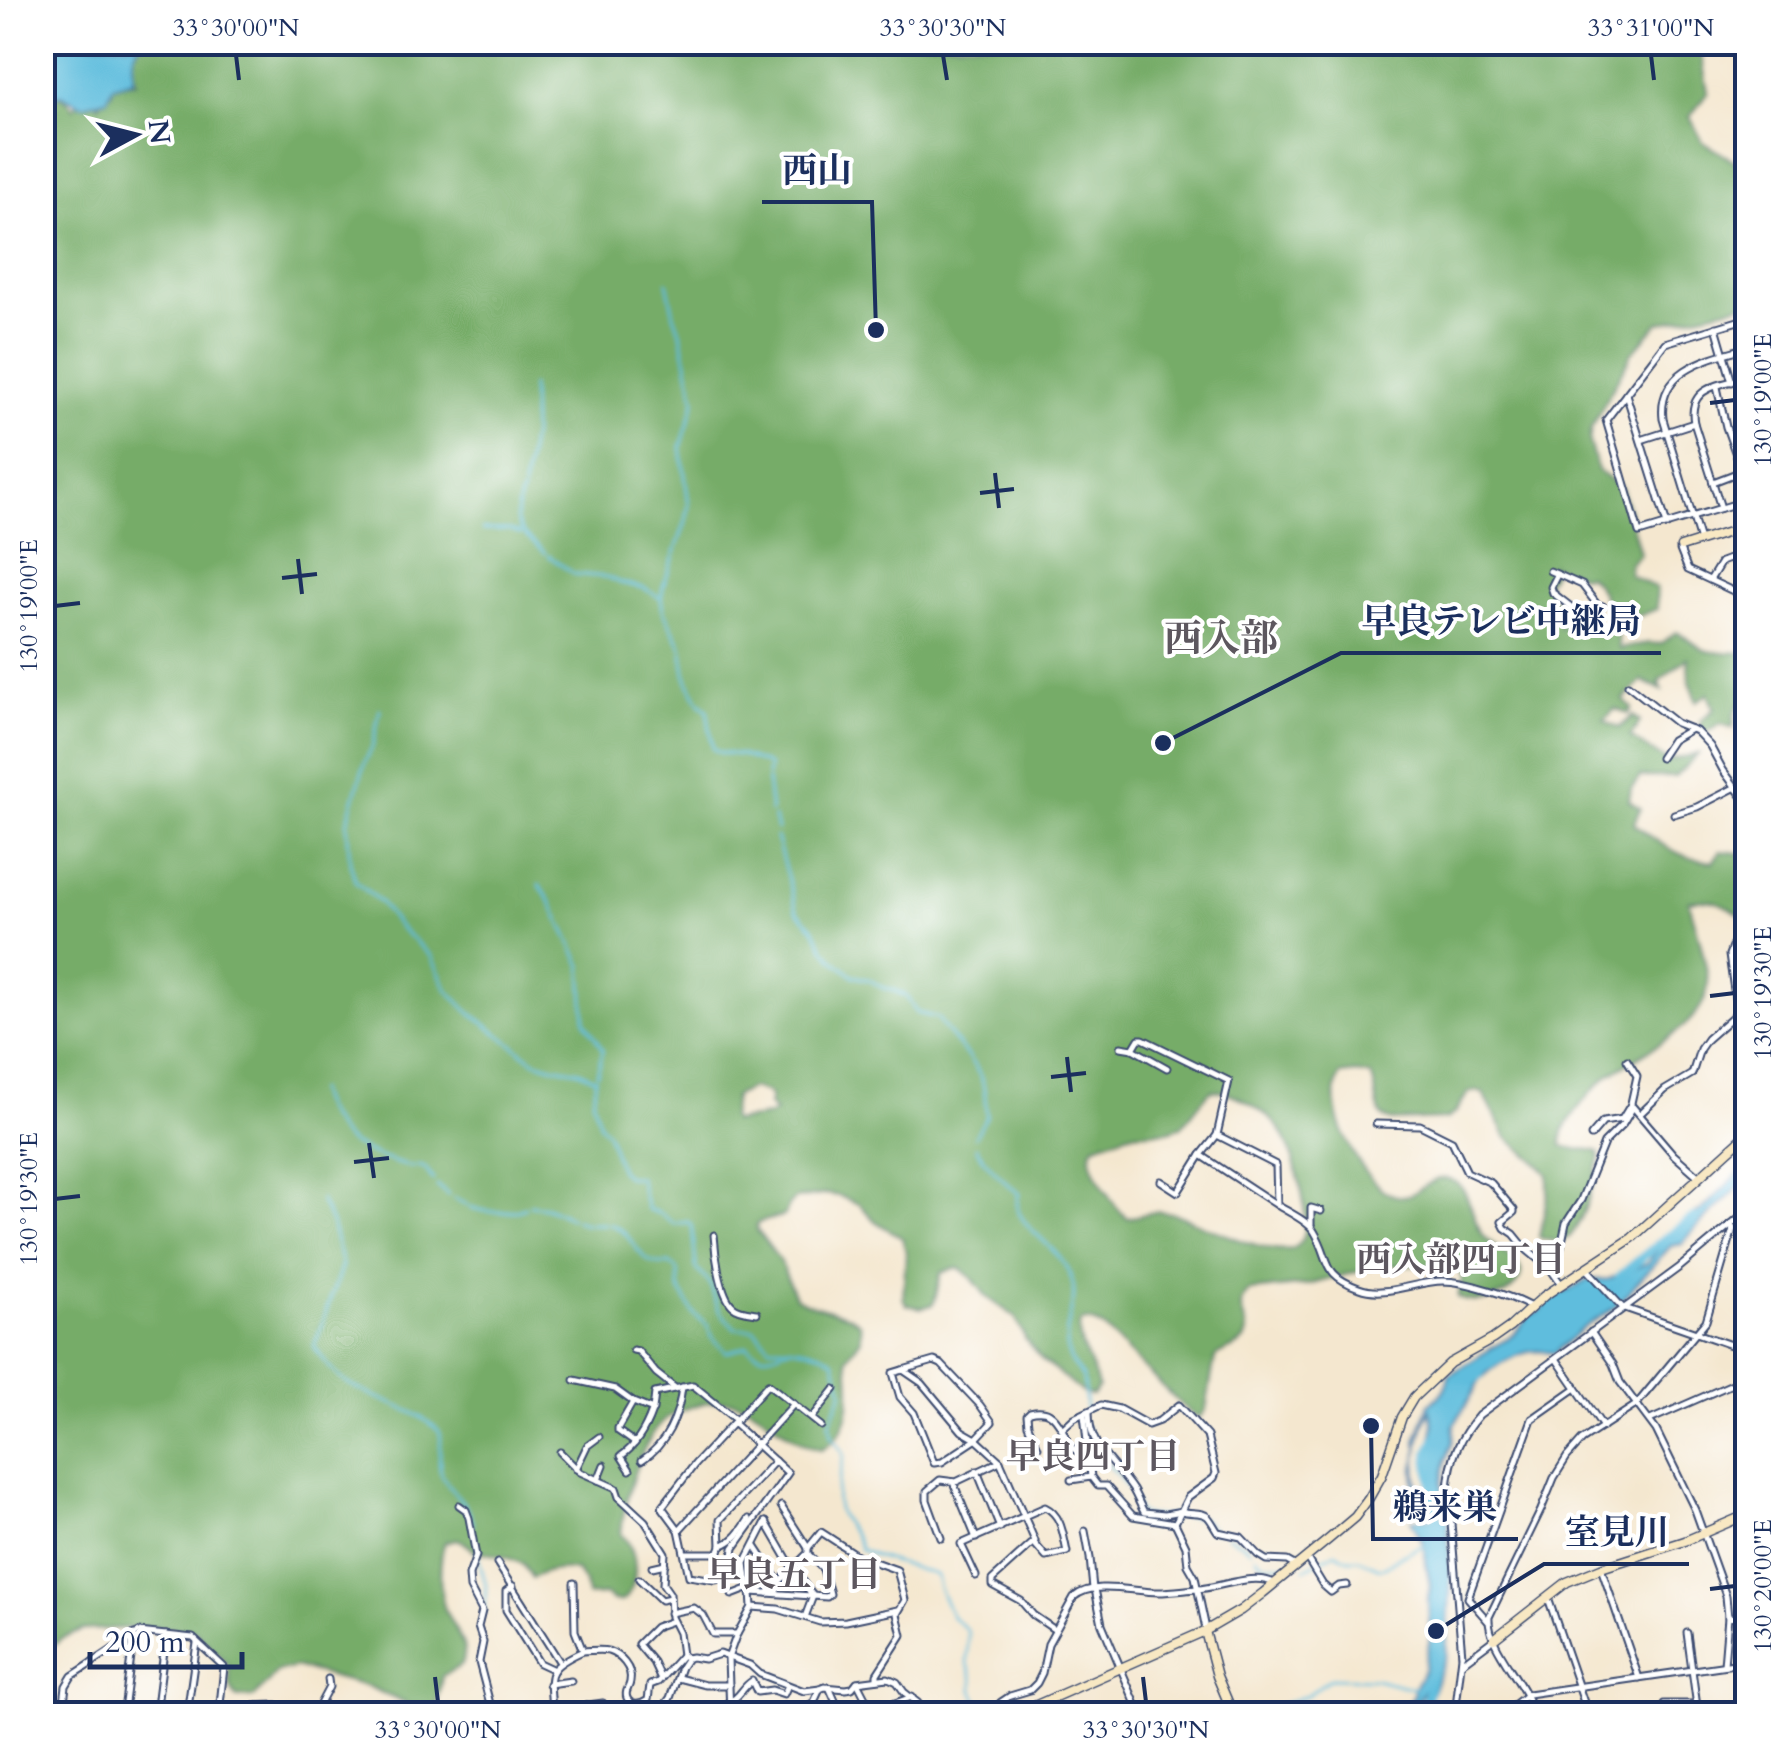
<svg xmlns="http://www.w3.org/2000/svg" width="1790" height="1757" font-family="Cardo,'Noto Serif JP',serif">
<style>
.forest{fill:#76ac68;stroke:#486e63;stroke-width:2.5;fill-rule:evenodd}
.water{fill:#5fbddd;stroke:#3d769e;stroke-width:2.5;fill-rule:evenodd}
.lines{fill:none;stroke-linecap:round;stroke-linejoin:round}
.stream{stroke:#5fbddd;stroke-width:2.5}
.river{stroke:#5fbddd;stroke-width:9}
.street-casing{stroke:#3c4b6f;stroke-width:9}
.secondary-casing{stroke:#3c4b6f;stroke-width:11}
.street{stroke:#fff;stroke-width:5}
.secondary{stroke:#f8e8c3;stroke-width:8}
.ticks{fill:none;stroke:#1b2f5e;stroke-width:4}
.labels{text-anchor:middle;stroke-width:8;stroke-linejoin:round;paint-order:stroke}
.neighbourhood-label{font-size:35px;font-weight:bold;fill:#5d575f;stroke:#fff}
.quarter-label{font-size:38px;font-weight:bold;fill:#5d575f;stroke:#fff}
.leader{fill:none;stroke:#1b2f5e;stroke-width:4}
.callout-dot{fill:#1b2f5e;stroke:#fff;stroke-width:4}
.callout-label{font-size:35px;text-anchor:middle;font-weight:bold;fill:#1b2f5e;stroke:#fff;stroke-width:8;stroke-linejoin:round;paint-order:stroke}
.neatline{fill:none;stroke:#1b2f5e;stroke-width:4}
.ticks-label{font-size:25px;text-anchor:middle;fill:#1b2f5e}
</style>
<rect width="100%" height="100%" fill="#fff"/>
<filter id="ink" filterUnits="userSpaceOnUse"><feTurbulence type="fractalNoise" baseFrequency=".01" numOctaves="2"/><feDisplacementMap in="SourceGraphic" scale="20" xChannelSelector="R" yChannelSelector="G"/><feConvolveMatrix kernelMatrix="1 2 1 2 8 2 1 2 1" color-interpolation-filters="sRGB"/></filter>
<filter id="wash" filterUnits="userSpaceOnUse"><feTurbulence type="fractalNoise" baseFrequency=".0048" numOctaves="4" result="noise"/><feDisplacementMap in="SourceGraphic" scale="40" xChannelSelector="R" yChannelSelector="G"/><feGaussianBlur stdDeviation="2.25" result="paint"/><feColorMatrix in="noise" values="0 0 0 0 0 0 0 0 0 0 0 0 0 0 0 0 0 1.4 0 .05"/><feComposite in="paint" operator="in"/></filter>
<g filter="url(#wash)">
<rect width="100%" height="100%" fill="#f4e7cf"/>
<path class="forest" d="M140 42H1592L1627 53 1665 44 1701 53 1708 92 1690 117 1703 142 1735 161 1747 185V266L1741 272 1747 293V302L1725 309 1659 323 1632 353 1591 428 1589 442 1597 470 1622 488 1640 554 1630 564V575L1656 588 1657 609 1639 616 1620 612 1617 627 1619 649 1648 643 1661 644 1676 632C1688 637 1696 646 1705 650 1717 655 1734 650 1747 654V700L1745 698 1735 711 1733 728 1720 723 1702 735 1700 721 1714 709 1708 694 1696 701 1690 683 1688 658 1659 681 1662 690 1643 681 1623 700 1632 708 1629 714 1615 709 1604 720 1619 728 1633 716 1640 722 1630 737 1667 761 1698 754 1675 777H1640L1631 789 1629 801 1640 808 1634 824C1659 843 1681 860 1713 862L1720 851 1740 853 1747 865V919C1727 906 1714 896 1689 901 1694 921 1709 966 1708 985 1705 1027 1643 1051 1614 1072 1599 1082 1587 1097 1576 1111 1568 1122 1561 1132 1562 1146 1573 1153 1587 1146 1598 1152L1600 1158C1595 1177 1584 1222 1570 1236 1562 1244 1547 1241 1539 1237L1548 1193V1175L1540 1165 1507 1138 1483 1093 1476 1091 1468 1093 1455 1113 1446 1119 1390 1121C1372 1115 1379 1090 1371 1076L1357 1073 1340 1075C1325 1105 1350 1152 1368 1175 1407 1224 1424 1172 1449 1179 1471 1185 1470 1218 1484 1236 1491 1245 1522 1262 1521 1272 1521 1295 1477 1309 1458 1297L1462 1279 1459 1271 1452 1267 1437 1265 1378 1266 1308 1285 1250 1291C1228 1309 1254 1322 1245 1339 1240 1348 1223 1350 1215 1357L1206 1409 1200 1417 1193 1415 1180 1404 1104 1328C1096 1324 1089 1318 1080 1323 1075 1347 1095 1365 1098 1388L1092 1395 1084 1394 1042 1360 1026 1340 1015 1317 987 1297 971 1277 960 1269 954 1268 941 1273 935 1300 932 1305 921 1308 907 1305 903 1298 906 1252 902 1238 875 1221 859 1204 839 1196 827 1194 795 1199 789 1205 784 1216 760 1222 757 1224V1230L780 1261 795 1297 806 1303 850 1316 860 1324 861 1339 847 1358C852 1389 855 1433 821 1449 793 1443 773 1419 747 1406 730 1398 712 1400 694 1406 684 1409 674 1413 666 1419 639 1441 624 1501 621 1534 638 1550 641 1584 622 1601H613L606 1595 587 1596 585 1583 576 1571C560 1568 546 1570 532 1578L523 1564 508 1558 474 1550 462 1541 456 1539 445 1542C439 1557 439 1590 444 1606 450 1627 471 1642 462 1665L442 1676 437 1705 423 1710 415 1708 369 1687 295 1667 277 1672 255 1697 236 1698 230 1686 228 1664 195 1631 156 1627 83 1630 61 1639 43 1655V95C57 94 65 96 74 108L80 99 95 100 99 105 103 96 112 92V84L119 82H136L131 61ZM1551 565 1582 576 1588 575C1601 587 1613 611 1606 628L1591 633 1582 623 1572 620 1560 627 1566 603 1554 601 1547 582 1553 573ZM752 1088 767 1093 770 1097 768 1105 775 1112 768 1116 733 1122 731 1118 734 1096ZM1213 1090C1237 1092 1264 1110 1279 1128 1293 1146 1322 1242 1291 1249 1265 1255 1200 1223 1173 1213L1158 1211 1128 1218C1116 1211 1096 1177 1092 1162 1090 1155 1091 1153 1093 1146L1130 1133 1168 1131 1181 1127 1209 1092Z"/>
<g class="water">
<path d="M47 43H142C128 55 135 65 133 80L113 86 107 99 83 105 61 95 43 99C48 83 57 59 47 43Z"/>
<path d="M1747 1165V1179C1726 1201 1701 1220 1682 1244L1671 1246 1614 1308 1583 1328 1554 1353C1548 1353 1543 1351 1537 1351 1517 1352 1481 1371 1475 1390L1454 1425 1453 1441 1446 1460 1442 1483 1444 1500 1415 1503 1414 1467 1419 1450 1416 1441 1429 1404C1441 1397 1447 1388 1449 1375L1514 1334 1531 1314H1536L1543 1309 1549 1299 1555 1294 1565 1292 1588 1280 1609 1279 1648 1263 1662 1243 1686 1226 1688 1220 1705 1207ZM1430 1410 1433 1426 1431 1458 1434 1483 1426 1498 1418 1501V1495H1423C1409 1475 1420 1429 1430 1410Z"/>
<path d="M1447 1516 1451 1580 1446 1656 1432 1691 1427 1686 1419 1698 1415 1714H1407L1416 1684 1424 1670 1430 1638 1428 1599 1430 1586 1423 1543 1411 1520Z"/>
</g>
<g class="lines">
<g class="stream">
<path d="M667 282 674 315 681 334 695 401 681 447 689 505 686 521 663 587 661 599 663 610 682 648 687 679 699 702 707 710 713 749 721 753 741 755 766 764 769 766 767 776"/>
<path d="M523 488 532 434 531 386"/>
<path d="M522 491C509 528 519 529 545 553"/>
<path d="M482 530H508L520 534"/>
<path d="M549 556 574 574 607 577 620 583 644 588 660 598"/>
<path d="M380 709 373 745 365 762 347 823 350 863 356 882 380 902 396 924 431 956 447 989 467 1010 533 1060 551 1066 579 1071 596 1079"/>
<path d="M767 780 771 812"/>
<path d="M774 818 777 830"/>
<path d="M776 837 797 911 814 928 824 948 837 963 854 976 870 980 883 988 891 989 906 996 917 1013 938 1018C950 1040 974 1058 982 1081 985 1087 985 1105 987 1115L975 1137"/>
<path d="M539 884 551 902 582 966 585 1021 603 1050 597 1074"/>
<path d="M596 1077 593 1102 597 1116 600 1125 607 1132 620 1170 628 1177H639L647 1209 661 1214 674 1224 688 1222 692 1225 696 1267"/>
<path d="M317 1090C318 1103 335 1130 346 1139 356 1149 400 1166 414 1167"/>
<path d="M976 1147C987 1166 1003 1179 1019 1194 1004 1231 1083 1247 1073 1303"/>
<path d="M418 1166 425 1168 433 1180"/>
<path d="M437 1186 448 1195"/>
<path d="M453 1198 467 1205"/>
<path d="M320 1200 331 1223 342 1265 314 1347C325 1362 337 1378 354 1387 380 1401 417 1409 439 1431"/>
<path d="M530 1205 546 1207 571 1218"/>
<path d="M470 1207C486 1213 510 1214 525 1207"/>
<path d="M576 1220 585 1224H605"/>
<path d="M609 1224C638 1232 634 1269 670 1264L677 1269"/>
<path d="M697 1269 710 1284 719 1310 735 1328 754 1329 770 1346C790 1346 818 1347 834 1361L843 1391 830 1422 832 1436 844 1454C842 1476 829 1499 843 1520 850 1531 857 1536 860 1549L875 1556 936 1575 939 1588 951 1616 966 1629 968 1634 967 1661 973 1680V1691L985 1714"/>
<path d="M678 1271 679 1288 694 1314 707 1325 714 1340 727 1352 747 1346C762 1360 773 1354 790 1347"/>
<path d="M1072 1306 1067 1330V1350L1072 1364 1083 1378 1086 1409"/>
<path d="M1087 1427 1095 1449 1130 1490 1138 1512 1143 1515 1165 1517 1174 1515"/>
<path d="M440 1433C443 1447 436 1460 442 1475 451 1493 469 1503 473 1524"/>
<path d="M1183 1516 1201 1518 1215 1532"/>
<path d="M1227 1536 1243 1544 1250 1550"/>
<path d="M477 1552 486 1585 484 1613"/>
<path d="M1256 1556C1264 1568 1277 1564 1289 1565"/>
<path d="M1305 1569 1335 1552 1348 1559H1359L1380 1568 1385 1567 1402 1555 1424 1545"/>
<path d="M1258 1714 1309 1694 1330 1678 1375 1679 1416 1689"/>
</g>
<g class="river">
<path d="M1619 1277 1664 1239 1693 1218"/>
<path d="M1436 1525 1438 1521 1429 1461 1430 1451 1454 1398 1480 1375"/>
<path d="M1423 1714 1431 1678"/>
</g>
</g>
</g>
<g filter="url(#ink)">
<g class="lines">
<defs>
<g id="street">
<path d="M1748 318 1665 343 1606 420 1639 533 1748 500"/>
<path d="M1716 327 1732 382"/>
<path d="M1626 394 1667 525"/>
<path d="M1641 440 1694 423"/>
<path d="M1713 482 1742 471 1726 427 1717 387"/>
<path d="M1721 508 1694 423C1687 386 1720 385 1748 377"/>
<path d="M1700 541 1663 419C1657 368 1710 358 1748 347"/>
<path d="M1681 547 1680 550 1688 570 1748 598"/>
<path d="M1550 571 1582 585 1599 607 1603 606"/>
<path d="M1557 575 1551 587 1553 593 1588 620 1599 607"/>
<path d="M1710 580 1721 562 1748 552"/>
<path d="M1628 685 1676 723 1696 731 1710 746 1723 770 1748 804"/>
<path d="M1660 758 1672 740 1691 729"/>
<path d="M1737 789 1748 786"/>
<path d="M1674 814 1697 807 1736 787"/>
<path d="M1733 947 1748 946"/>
<path d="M1739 1009 1736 1004 1729 955 1745 914"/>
<path d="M1121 1047 1133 1049 1167 1068"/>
<path d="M1133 1049 1139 1039H1143L1229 1081 1217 1135 1276 1165 1277 1205C1288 1212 1308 1221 1314 1231 1332 1260 1320 1274 1359 1288 1385 1298 1416 1281 1443 1281 1466 1281 1511 1296 1531 1307"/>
<path d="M1627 1060 1637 1076 1631 1103"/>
<path d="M1641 1113 1665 1090 1692 1074 1700 1049 1707 1039 1748 1003"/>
<path d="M1376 1124 1420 1125 1452 1141 1467 1172 1491 1183 1514 1210V1212L1502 1222 1505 1228 1514 1234 1527 1250 1551 1270 1561 1284"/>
<path d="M1591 1136 1603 1122 1622 1119 1631 1104"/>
<path d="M1201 1155 1217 1135"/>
<path d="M1161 1181 1178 1192 1201 1155 1277 1205"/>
<path d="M1311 1225V1208L1321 1211"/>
<path d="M714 1235C715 1252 720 1295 733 1306 738 1311 750 1312 757 1313"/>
<path d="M1587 1269 1622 1307 1748 1351"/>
<path d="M1553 1272 1557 1265 1566 1223 1581 1200 1604 1143 1623 1124 1633 1107 1674 1155 1698 1176"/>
<path d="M1591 1332 1613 1364 1620 1382 1656 1430 1695 1510 1726 1596 1728 1617"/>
<path d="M633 1350 638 1351 656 1373 675 1388"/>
<path d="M1557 1360 1603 1427"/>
<path d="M934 1361 941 1364 980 1405 992 1422 976 1439 962 1431 922 1383 903 1370Z"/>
<path d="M903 1370 893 1373 900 1397 914 1413 934 1463 942 1462 977 1439"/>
<path d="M574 1380 615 1389 633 1402 653 1410 655 1393 693 1385 736 1420"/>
<path d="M633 1402 618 1428V1431L635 1443"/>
<path d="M1089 1412C1089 1450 1114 1461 1133 1490 1137 1497 1140 1505 1144 1512L1165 1514 1182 1511C1190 1514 1201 1511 1207 1516 1211 1519 1214 1527 1218 1532L1241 1537 1258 1555 1266 1560 1287 1561 1296 1566"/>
<path d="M1084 1415 1091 1477 1098 1486H1106L1133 1516 1175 1523"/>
<path d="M812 1418 835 1389"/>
<path d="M1650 1420 1748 1377"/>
<path d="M735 1421 768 1384 821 1426"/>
<path d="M976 1439 1000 1461 1035 1541 992 1580V1585L1021 1601 1033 1615 1055 1630"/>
<path d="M1038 1447 1028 1425 1027 1415 1030 1412C1047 1408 1054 1414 1062 1429"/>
<path d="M560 1452 580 1472 616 1488 619 1497 645 1521 665 1553 663 1584 670 1594 671 1617 679 1633 682 1655"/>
<path d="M642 1460C666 1445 679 1416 682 1387"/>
<path d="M1091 1467 1083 1456 1070 1446 1062 1429 1074 1418 1101 1405 1119 1409 1148 1425 1159 1421 1179 1405 1207 1436 1216 1473 1214 1478 1188 1497 1175 1523"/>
<path d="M576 1469 587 1446 599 1437"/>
<path d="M630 1470 621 1456C636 1446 646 1428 652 1411"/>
<path d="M977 1471 1000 1528"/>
<path d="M598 1480 604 1465"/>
<path d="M1071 1480 1091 1477"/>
<path d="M953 1482 976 1538"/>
<path d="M459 1505 466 1510 469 1518 476 1556 469 1575 470 1588 482 1611 478 1627 483 1642 479 1662 490 1704 504 1714"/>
<path d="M781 1506 808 1548"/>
<path d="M766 1522 792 1567 813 1596"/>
<path d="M1175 1523 1186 1546 1188 1565 1195 1577 1206 1629"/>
<path d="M679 1530 794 1404"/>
<path d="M1085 1531 1090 1558 1093 1589"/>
<path d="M941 1538 927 1500V1491L940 1480 956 1482 1000 1461"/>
<path d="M721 1546 720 1520 775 1461"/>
<path d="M755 1546 778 1581"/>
<path d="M685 1553H718L721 1546C735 1541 740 1532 749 1519"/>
<path d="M1306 1557 1323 1585 1331 1592 1339 1586 1347 1585"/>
<path d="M497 1563 559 1661"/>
<path d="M652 1567 665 1564"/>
<path d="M1601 1568 1639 1678"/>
<path d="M976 1576 961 1544 1045 1507C1062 1515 1063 1535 1067 1552L1046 1557 1034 1543"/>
<path d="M639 1579 661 1600 670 1598"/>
<path d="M747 1579 745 1563 766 1522"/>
<path d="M513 1586 506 1591V1610L539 1663 554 1670"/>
<path d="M1095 1589 1102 1624 1140 1714"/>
<path d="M751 1592 827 1597 830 1594 823 1569 808 1554"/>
<path d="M768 1593 808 1553V1548L821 1532 858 1556 897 1570 905 1600 897 1614 902 1635 877 1674V1679"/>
<path d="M732 1595 750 1588"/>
<path d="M1548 1598 1588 1714"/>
<path d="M752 1607 778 1609 820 1622 846 1621 898 1610"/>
<path d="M670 1613 694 1608 703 1615 713 1634H737"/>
<path d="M805 1617 813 1596"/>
<path d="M1488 1621 1468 1598 1532 1419 1576 1388"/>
<path d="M1687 1633 1698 1714"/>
<path d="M583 1651C590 1651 600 1649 608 1651 620 1655 633 1668 630 1682 629 1689 624 1691 627 1698 632 1708 642 1704 648 1700L650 1685 658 1682 682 1655"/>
<path d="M682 1655 687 1658 692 1657 704 1659 720 1654 750 1665 760 1674 804 1691 820 1689"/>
<path d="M1462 1663 1494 1639"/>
<path d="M1724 1665 1728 1617 1748 1619"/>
<path d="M660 1677 653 1662 638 1644 655 1627 672 1621"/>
<path d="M678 1678 705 1685H729"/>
<path d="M328 1679 329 1687 320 1704 325 1714H328"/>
<path d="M857 1682 872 1711"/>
<path d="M549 1684 571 1681"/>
<path d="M829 1687 841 1714"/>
<path d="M729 1702C740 1698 742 1687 752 1681L757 1692 772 1690 784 1694 788 1685"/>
<path d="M588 1705 603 1703 608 1714"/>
<path d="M124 1710 134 1634"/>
<path d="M48 1714 62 1708 64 1702"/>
<path d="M149 1714 64 1702 66 1686 72 1676 139 1632 193 1638 224 1667 219 1714"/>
<path d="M156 1714 166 1635"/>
<path d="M187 1714 197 1643"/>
<path d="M243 1714 244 1706 277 1705 284 1714"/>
<path d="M552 1714C551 1675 541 1670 583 1651L575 1631 574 1583"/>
<path d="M658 1714 670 1698 681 1667 687 1658"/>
<path d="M730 1714 728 1658 736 1636 752 1607 751 1592 747 1579 730 1577 715 1580 689 1576 679 1530 662 1507 695 1464 733 1423 788 1473 734 1548 730 1577"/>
<path d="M795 1714 814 1702 820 1689 825 1687 846 1689 852 1688 857 1682 888 1678 897 1682 904 1692 918 1703 915 1714"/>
<path d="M864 1714 912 1697"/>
<path d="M991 1714 1001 1702 1010 1696 1030 1690 1037 1683 1042 1673 1048 1644 1074 1597C1093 1580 1134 1592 1158 1592 1171 1592 1184 1590 1197 1589 1220 1588 1253 1572 1274 1583"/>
<path d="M1455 1714 1462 1656 1448 1487C1451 1457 1459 1438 1479 1415L1680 1267 1748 1210"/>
<path d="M1502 1714 1528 1694 1748 1662"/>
<path d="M1533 1714C1526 1682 1487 1648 1489 1617L1541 1510 1554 1478 1567 1457 1582 1440 1636 1405 1706 1321 1733 1229 1731 1224"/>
<path d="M1664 1714V1704H1697"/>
</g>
<g id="secondary">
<path d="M1748 85 1744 106 1748 129"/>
<path d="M1681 547 1748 526"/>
<path d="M1205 1631 1217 1676 1233 1714"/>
<path d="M1494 1639 1567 1582 1601 1568 1685 1541 1748 1514"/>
<path d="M1016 1714 1205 1631 1241 1610 1263 1593 1329 1539 1355 1517 1369 1498 1382 1475 1402 1417 1414 1397 1450 1363 1493 1339 1510 1327 1544 1296 1632 1238 1748 1133"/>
</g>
</defs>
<use href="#street" class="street-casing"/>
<use href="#secondary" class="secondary-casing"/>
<use href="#street" class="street"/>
<use href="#secondary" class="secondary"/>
</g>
</g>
<path class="ticks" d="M236 55 239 80M943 55 947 80M1651 55 1654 80M1710 403 1735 400M995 473 999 508M980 493 1014 489M298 559 302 594M282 578 317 574M55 606 80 603M1710 996 1735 993M1067 1057 1071 1092M1051 1077 1086 1073M369 1143 374 1178M354 1162 389 1158M55 1199 80 1196M1710 1589 1735 1586M435 1677 438 1702M1143 1677 1146 1702"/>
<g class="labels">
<g class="neighbourhood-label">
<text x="1461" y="1271">西入部四丁目</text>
<text x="1093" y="1468">早良四丁目</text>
<text x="794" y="1586">早良五丁目</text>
</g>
<g class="quarter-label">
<text x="1221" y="651">西入部</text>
</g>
</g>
<path class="leader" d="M876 330L872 202H762M1163 743L1341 653H1661M1371 1426L1373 1539H1518M1436 1631L1544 1564H1689"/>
<g class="callout-dot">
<circle cx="876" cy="330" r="10"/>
<circle cx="1163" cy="743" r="10"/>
<circle cx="1371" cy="1426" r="10"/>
<circle cx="1436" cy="1631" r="10"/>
</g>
<g class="callout-label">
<text x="817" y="182">西山</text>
<text x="1501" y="633">早良テレビ中継局</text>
<text x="1445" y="1519">鵜来巣</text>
<text x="1617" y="1544">室見川</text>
</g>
<rect width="1790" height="1757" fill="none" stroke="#fff" stroke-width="110"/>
<g transform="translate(135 135) rotate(83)" stroke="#ffffff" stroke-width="8" paint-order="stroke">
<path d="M0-8L18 38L0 25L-18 38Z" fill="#1b2f5e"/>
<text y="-15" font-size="28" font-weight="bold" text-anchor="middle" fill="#1b2f5e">N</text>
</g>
<path d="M90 1652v15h152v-15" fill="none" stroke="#1b2f5e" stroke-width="5"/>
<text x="105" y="1652" font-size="30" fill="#1b2f5e" stroke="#ffffff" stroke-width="8" paint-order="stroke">200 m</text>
<rect x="55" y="55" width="1680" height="1647" class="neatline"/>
<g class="ticks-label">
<text x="236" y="36">33°30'00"N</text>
<text x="943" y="36">33°30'30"N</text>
<text x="1651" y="36">33°31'00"N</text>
<text transform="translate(1762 400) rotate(-90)" y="9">130°19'00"E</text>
<text transform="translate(28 606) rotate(-90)" y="9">130°19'00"E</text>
<text transform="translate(1762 993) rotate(-90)" y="9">130°19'30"E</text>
<text transform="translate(28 1199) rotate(-90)" y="9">130°19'30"E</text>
<text transform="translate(1762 1586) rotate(-90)" y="9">130°20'00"E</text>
<text x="438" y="1738">33°30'00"N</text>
<text x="1146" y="1738">33°30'30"N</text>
</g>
</svg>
